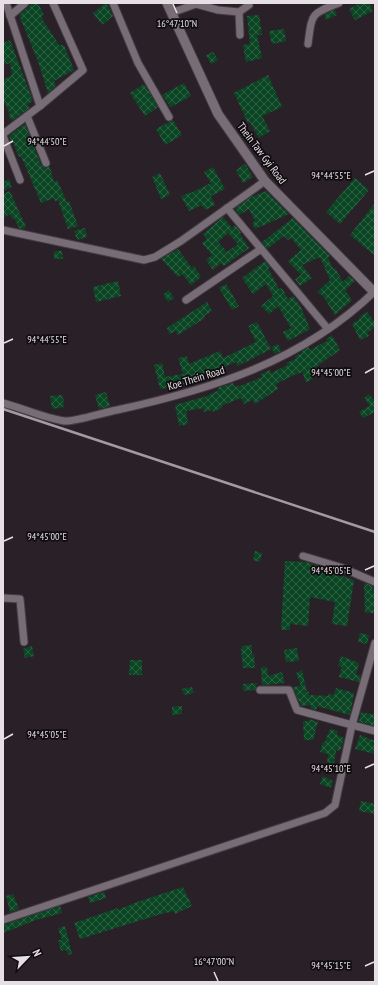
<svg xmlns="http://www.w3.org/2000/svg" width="378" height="985" font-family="'PT Sans Narrow',sans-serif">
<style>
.building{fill:url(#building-cross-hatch);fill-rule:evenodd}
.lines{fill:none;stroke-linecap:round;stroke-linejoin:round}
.street-casing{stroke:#453d44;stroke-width:9}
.secondary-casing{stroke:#453d44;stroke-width:11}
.street{stroke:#786d76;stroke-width:7}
.secondary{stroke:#786d76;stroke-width:9}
.rail{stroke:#a29ba1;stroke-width:2.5}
.ticks{fill:none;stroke:#e6e0e5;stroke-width:1.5}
.labels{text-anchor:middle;stroke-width:3.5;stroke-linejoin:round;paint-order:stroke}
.street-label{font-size:11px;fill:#e6e0e5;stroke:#100c0f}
.ticks-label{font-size:10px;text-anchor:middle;fill:#e6e0e5;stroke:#100c0f;stroke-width:3.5;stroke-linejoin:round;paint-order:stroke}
</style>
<defs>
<pattern id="building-cross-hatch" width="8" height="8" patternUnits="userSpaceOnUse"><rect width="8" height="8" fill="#0b4624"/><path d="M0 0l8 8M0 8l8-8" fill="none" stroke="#2f6044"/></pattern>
</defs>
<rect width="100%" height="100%" fill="#2a2128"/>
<g class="building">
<path d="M30 3H38L44 15 41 17 59 45H64L74 70 54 81 56 86 48 93 39 64 19 15 30 6Z"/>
<path d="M106 3 113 16 102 25 93 13Z"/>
<path d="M360 3H369L373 11 355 20 349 9Z"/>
<path d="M335 10 337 15 326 20 324 14Z"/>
<path d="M259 15 262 35H257L262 58 246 62 243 45 250 44 247 16Z"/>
<path d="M284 29 286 41 272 44 269 31Z"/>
<path d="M10 40 33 101 28 104 29 108 12 121 8 114H10L3 100V80L12 75 10 63 3 65V43Z"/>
<path d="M213 52 218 60 211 64 206 55Z"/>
<path d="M268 75 282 107 262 116 270 131 259 138 250 122 248 123 234 93Z"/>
<path d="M184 83 191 96 171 107 162 95Z"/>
<path d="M144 84 158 107 145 116 130 93Z"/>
<path d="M173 120 182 135 165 145 156 129Z"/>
<path d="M25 124 41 165 45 168 50 167 54 182 57 180 67 202 69 201 78 226 68 229 58 200 55 201 54 198 41 203 21 156 19 157 12 140 11 141 9 136Z"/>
<path d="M245 164 253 177 243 183 236 170Z"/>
<path d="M213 167 225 189 211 196 215 205 205 210 202 205 189 211 181 196 191 192V193L211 183 204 172Z"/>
<path d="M160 173 170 195 161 199 152 177Z"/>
<path d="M355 178 369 190 340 224 326 212Z"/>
<path d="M9 179 12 187 5 190 3 182Z"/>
<path d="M10 191 26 227 23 229 19 228 14 218 12 219 10 214 3 218V194Z"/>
<path d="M266 191 289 214 255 229 252 223 255 221 249 209 239 215 235 208 251 197Z"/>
<path d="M375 203V256L350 235Z"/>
<path d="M223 217 232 228 235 225 241 233 240 234 249 248 224 266 221 263 213 270 206 260 212 255 202 243 207 239 203 234ZM228 233 238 244 227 252 218 242Z"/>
<path d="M293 218 330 256 328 257 333 269 335 268 343 282 349 276 355 281 345 290 352 300 335 315 323 296 317 292 330 280 320 257 302 265 312 278 300 286 295 279 301 275 288 261 301 250 291 238 288 240 284 236 267 249 262 242Z"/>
<path d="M85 228 87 237 77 240 74 231Z"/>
<path d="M178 249 192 268 194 266 201 277 191 285 182 274 178 277 161 259Z"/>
<path d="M54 251H62L63 259H54Z"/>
<path d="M265 261 270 267 268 268 279 289 282 288 288 299 293 296 300 305 310 329 288 341 283 332 291 328 278 306 269 314 261 306 273 296 266 284 253 294 242 278Z"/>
<path d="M118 281 121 296 96 302 93 287Z"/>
<path d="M226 284 239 306 232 310 219 288Z"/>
<path d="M169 290 174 298 168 302 163 294Z"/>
<path d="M207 302 212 311 204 316 205 318 178 335 176 331 169 334 167 328Z"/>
<path d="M367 312 375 323V327L367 333 369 336 360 340 352 324 360 319 359 317Z"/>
<path d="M257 322 271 349 238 366 236 362 219 369 220 371 194 380 195 382 160 389 154 365 162 363 165 377 183 374 178 358 187 356 189 364 220 351 223 358 256 342 248 326Z"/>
<path d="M332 335 340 350 310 371 313 379 306 382 302 372 292 376 276 384 278 389 255 404 253 400 244 404 241 398 221 406 222 408 213 412 212 410 204 412 203 408 186 411 188 424 179 426 175 405 207 396 219 390 218 388 233 383 235 387 245 384 262 377 261 374 270 370 271 373 288 365 286 363 296 359 295 356 302 353V351L308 347 310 350 327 341 326 339Z"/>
<path d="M278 344 281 351 275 354 271 347Z"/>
<path d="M106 392 110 406 99 409 95 395Z"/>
<path d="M369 394 375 401V412L363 418 359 412 370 406 364 398Z"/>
<path d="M63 395 64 407 52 409 50 396Z"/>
<path d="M255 551 262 553 260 562 253 560Z"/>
<path d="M285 561 305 562 334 570 333 573 354 580 347 626 332 624 335 602 310 597 308 626 290 624V630H281Z"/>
<path d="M364 583 373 586 372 589 375 590V613H365Z"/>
<path d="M360 633 369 635 367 644 358 642Z"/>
<path d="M252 645V654H254L255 668H243L241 649 242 646Z"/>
<path d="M32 646 34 656 25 658 23 649Z"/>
<path d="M297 648 299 661 286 662 284 650Z"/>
<path d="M341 656 359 663 356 675 361 676 359 682 339 677 342 667 338 666Z"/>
<path d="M130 660H142V675H129Z"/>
<path d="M261 667H267L268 676 282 672 285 683 262 685Z"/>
<path d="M302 670 307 692H309V695L328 696 329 694 334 695 336 688 354 693 350 715 317 706 316 710 310 708 311 705 301 706 293 687 301 686 296 673Z"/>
<path d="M257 683 255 690 243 691V684Z"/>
<path d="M192 687 194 693 184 695 182 689Z"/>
<path d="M182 706V714L172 715V707Z"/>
<path d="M361 712 375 715V726L359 722Z"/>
<path d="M309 719 318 722 313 740H304L303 721H309Z"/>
<path d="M330 729 338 731 337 735 344 738 340 751 336 750 334 765 327 764 328 754 320 752 323 742H325Z"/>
<path d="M360 735 375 741V754L355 749Z"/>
<path d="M323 776 333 781 331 788 320 784Z"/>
<path d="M361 801 375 804V814L359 811Z"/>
<path d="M183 887 192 906 175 914 174 911 161 914 80 939 74 923 118 908V910L137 902Z"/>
<path d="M104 892 106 898 90 903 88 897Z"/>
<path d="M13 894 19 909 10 912 6 896Z"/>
<path d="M60 906 62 913 36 920 3 933V925Z"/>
<path d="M65 926 72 954 68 955 66 950 61 951 58 940H62L58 928Z"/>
</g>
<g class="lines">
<defs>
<g id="street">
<path d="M6 3 40 106"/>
<path d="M113 3 138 63 169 117"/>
<path d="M239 12 240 35"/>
<path d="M171 13 196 4 218 10 239 12 249 5"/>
<path d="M10 16 25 3"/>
<path d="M308 44C312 14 310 14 339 3"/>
<path d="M27 116 46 163"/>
<path d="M3 134 40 106 83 70 53 3"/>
<path d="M3 136 20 180"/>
<path d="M227 208 328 329"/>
<path d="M3 230 144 260 155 257 181 241 265 181"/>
<path d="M186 300 261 249"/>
<path d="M3 403C22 408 45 418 64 421 74 422 105 412 117 410 213 389 303 361 375 291"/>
<path d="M303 556 340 567 375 582"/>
<path d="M3 598 20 599 24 642"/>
<path d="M260 690H289L297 710 352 725 375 643"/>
<path d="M3 920 325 813 335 805 352 725 375 731"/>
</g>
<path id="secondary" d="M167 3 218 114 265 181 374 292"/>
</defs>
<use href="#street" class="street-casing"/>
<use href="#secondary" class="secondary-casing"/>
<use href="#street" class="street"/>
<use href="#secondary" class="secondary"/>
<path class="rail" d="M3 409 375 532"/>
</g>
<path class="ticks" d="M173 4 177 13M4 146 13 141M365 175 374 171M4 343 13 339M365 373 374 368M4 541 13 537M365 570 374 566M4 739 13 734M365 768 374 764M365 966 374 962M214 972 218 981"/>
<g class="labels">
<g class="street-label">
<text transform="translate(262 153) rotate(53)" y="4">Thein Taw Gyi Road</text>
<text transform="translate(196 378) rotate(-17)" y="4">Koe Thein Road</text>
</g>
</g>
<g class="ticks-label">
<text x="177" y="27">16°47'10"N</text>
<text x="47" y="145">94°44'50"E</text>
<text x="331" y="179">94°44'55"E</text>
<text x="47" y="343">94°44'55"E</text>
<text x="331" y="376">94°45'00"E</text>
<text x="47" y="540">94°45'00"E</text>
<text x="331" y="574">94°45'05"E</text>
<text x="47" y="738">94°45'05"E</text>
<text x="331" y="772">94°45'10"E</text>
<text x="214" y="965">16°47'00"N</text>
<text x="331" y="969">94°45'15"E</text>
</g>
<rect width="378" height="985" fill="none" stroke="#e6e0e5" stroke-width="8"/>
<g transform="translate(28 957) rotate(65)" stroke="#100c0f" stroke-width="3" paint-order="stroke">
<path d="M0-3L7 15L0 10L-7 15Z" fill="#e6e0e5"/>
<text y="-6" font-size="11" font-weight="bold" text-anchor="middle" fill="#e6e0e5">N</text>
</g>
</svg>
